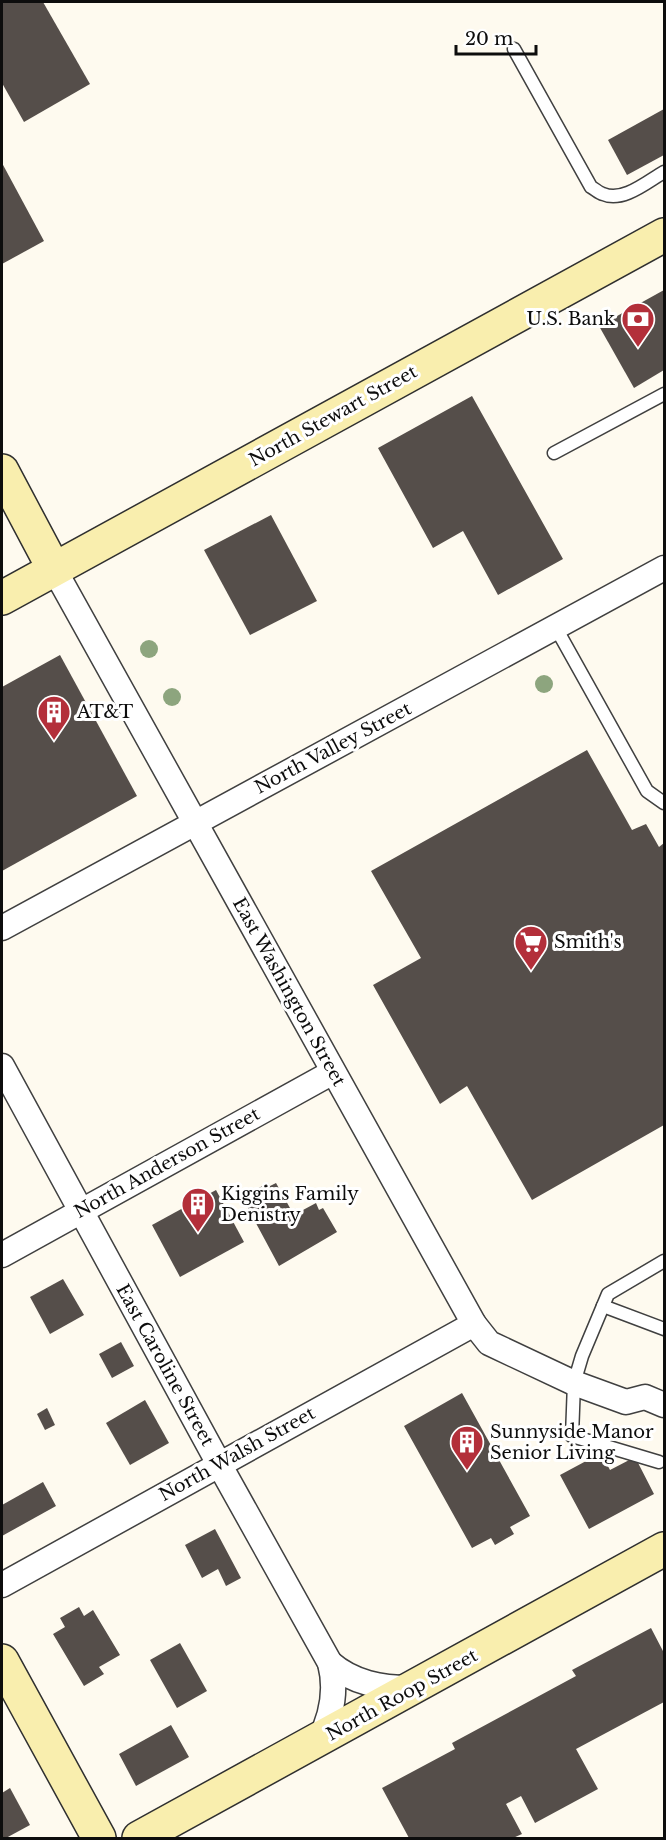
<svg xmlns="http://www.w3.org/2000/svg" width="666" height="1840" font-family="'Libre Baskerville',serif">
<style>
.building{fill:#554e4a}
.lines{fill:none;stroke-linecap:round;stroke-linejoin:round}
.lane-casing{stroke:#404040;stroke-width:15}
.street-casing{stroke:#404040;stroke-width:27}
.secondary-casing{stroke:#2f2f2f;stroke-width:36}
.lane{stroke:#fff;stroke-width:12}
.street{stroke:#fff;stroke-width:24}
.secondary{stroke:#f9eeae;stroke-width:33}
.tree{fill:#8da57e}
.labels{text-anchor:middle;stroke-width:6;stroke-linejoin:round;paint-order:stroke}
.poi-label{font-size:18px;fill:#0d0d0d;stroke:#fff;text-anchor:start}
.street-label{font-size:18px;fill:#0d0d0d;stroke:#fff}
</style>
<rect width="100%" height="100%" fill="#fefaef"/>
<g class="building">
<path d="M2 2H43L90 84 24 122 2 83Z"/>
<path d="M664 109V155L627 175 608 140Z"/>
<path d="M2 163 44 241 2 264Z"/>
<path d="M664 290V370L634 388 599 326Z"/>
<path d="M472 396 563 559 498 595 463 531 433 548 378 448Z"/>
<path d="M271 515 317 601 250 635 204 550Z"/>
<path d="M60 655 137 796 2 871V687Z"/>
<path d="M587 750 632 830 646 824 659 847 664 843V1125L532 1200 467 1086 440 1104 373 985 421 958 371 871Z"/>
<path d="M268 1183 270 1186 276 1183 290 1208 303 1210 316 1203 319 1210 323 1208 337 1232 279 1266 242 1197Z"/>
<path d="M216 1190 244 1242 180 1277 152 1225Z"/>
<path d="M63 1279 84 1315 50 1334 30 1297Z"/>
<path d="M121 1342 134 1366 112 1378 99 1354Z"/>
<path d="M462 1393 530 1516 510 1527 514 1534 495 1545 491 1538 472 1548 404 1426Z"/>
<path d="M145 1400 169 1443 130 1465 106 1423Z"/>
<path d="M47 1408 55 1425 45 1430 37 1414Z"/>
<path d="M601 1453 610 1470 635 1457 654 1494 589 1529 560 1475Z"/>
<path d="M43 1482 56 1506 2 1536V1505Z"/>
<path d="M215 1529 241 1578 226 1586 218 1569 202 1578 185 1545Z"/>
<path d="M79 1607 84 1616 93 1610 120 1655 99 1667 104 1674 84 1686 53 1634 65 1627 60 1618Z"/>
<path d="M651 1628 664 1653V1702L576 1749 598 1789 535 1823 521 1796 506 1804 522 1834 513 1838H409L382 1788 455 1749 452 1743 576 1676 572 1670Z"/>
<path d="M180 1643 207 1691 177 1708 150 1660Z"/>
<path d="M171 1725 189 1757 136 1786 119 1754Z"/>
<path d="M10 1788 30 1825 6 1838H2V1793Z"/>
</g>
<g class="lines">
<defs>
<g id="lane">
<path d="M514 49 591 187C595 189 599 193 603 194 623 203 648 181 664 172"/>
<path d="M554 453 664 394"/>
<path d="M556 628 647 791 664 803"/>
<path d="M603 1306 664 1329"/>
<path d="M659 1462 572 1436 574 1383 582 1356 608 1294 664 1261"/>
</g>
<g id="street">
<path d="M54 569 474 1324 489 1343 574 1383 626 1402 645 1397 664 1405"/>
<path d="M2 928 664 568"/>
<path d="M2 1066 219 1464 330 1663C337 1690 332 1716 319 1741"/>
<path d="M2 1255 333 1072"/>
<path d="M2 1585 474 1324"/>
<path d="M330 1663C353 1683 381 1688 411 1688"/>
</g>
<g id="secondary">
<path d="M2 471 54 569"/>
<path d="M2 598 664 235"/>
<path d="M2 1661 99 1838"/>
<path d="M139 1838 664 1549"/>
</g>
</defs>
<use href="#lane" class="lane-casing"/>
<use href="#street" class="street-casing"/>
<use href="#secondary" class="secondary-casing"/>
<use href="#lane" class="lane"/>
<use href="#street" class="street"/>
<use href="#secondary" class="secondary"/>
</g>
<g class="tree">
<circle cx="149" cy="649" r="9"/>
<circle cx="544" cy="684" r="9"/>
<circle cx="172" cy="697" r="9"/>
</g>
<defs>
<symbol id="bank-pin" viewBox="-11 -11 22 30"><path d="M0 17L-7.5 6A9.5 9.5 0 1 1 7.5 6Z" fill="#b32f3a" stroke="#fff"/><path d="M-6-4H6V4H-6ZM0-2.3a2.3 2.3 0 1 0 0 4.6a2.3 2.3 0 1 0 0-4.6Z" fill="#fff"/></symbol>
<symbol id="building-pin" viewBox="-11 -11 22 30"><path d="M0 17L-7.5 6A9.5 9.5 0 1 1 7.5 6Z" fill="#b32f3a" stroke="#fff"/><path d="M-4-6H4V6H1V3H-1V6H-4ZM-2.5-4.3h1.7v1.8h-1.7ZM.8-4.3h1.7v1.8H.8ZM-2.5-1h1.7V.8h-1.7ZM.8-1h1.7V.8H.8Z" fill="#fff"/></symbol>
<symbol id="supermarket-pin" viewBox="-11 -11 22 30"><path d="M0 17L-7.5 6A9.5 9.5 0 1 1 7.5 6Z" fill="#b32f3a" stroke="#fff"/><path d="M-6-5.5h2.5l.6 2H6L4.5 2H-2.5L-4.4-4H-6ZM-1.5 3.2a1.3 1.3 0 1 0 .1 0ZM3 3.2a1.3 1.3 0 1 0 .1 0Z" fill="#fff"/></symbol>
</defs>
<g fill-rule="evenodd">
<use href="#bank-pin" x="619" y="300" width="38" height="52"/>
<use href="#building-pin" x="35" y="693" width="38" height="52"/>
<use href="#supermarket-pin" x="512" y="923" width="38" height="52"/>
<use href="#building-pin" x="179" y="1185" width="38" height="52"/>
<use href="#building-pin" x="448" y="1423" width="38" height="52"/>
</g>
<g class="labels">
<g class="poi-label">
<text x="615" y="325" text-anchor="end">U.S. Bank</text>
<text x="77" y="718">AT&amp;T</text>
<text x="554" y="948">Smith's</text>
<text x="221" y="1200">Kiggins Family<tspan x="221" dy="21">Denistry</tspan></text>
<text x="490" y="1438">Sunnyside Manor<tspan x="490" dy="21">Senior Living</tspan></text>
</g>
<g class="street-label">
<text transform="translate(333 416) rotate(-29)" y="6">North Stewart Street</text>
<text transform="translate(333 748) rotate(-28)" y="6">North Valley Street</text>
<text transform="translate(289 992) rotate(61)" y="6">East Washington Street</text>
<text transform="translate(167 1163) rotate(-29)" y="6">North Anderson Street</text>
<text transform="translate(165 1365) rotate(61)" y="6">East Caroline Street</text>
<text transform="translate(237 1454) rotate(-29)" y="6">North Walsh Street</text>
<text transform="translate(402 1695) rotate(-29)" y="6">North Roop Street</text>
</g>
</g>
<rect width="666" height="1840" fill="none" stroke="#0d0d0d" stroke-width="6"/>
<path d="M456 45v9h80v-9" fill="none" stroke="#0d0d0d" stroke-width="3"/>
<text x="465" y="45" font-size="18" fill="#0d0d0d" stroke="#ffffff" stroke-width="4.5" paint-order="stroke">20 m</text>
</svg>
